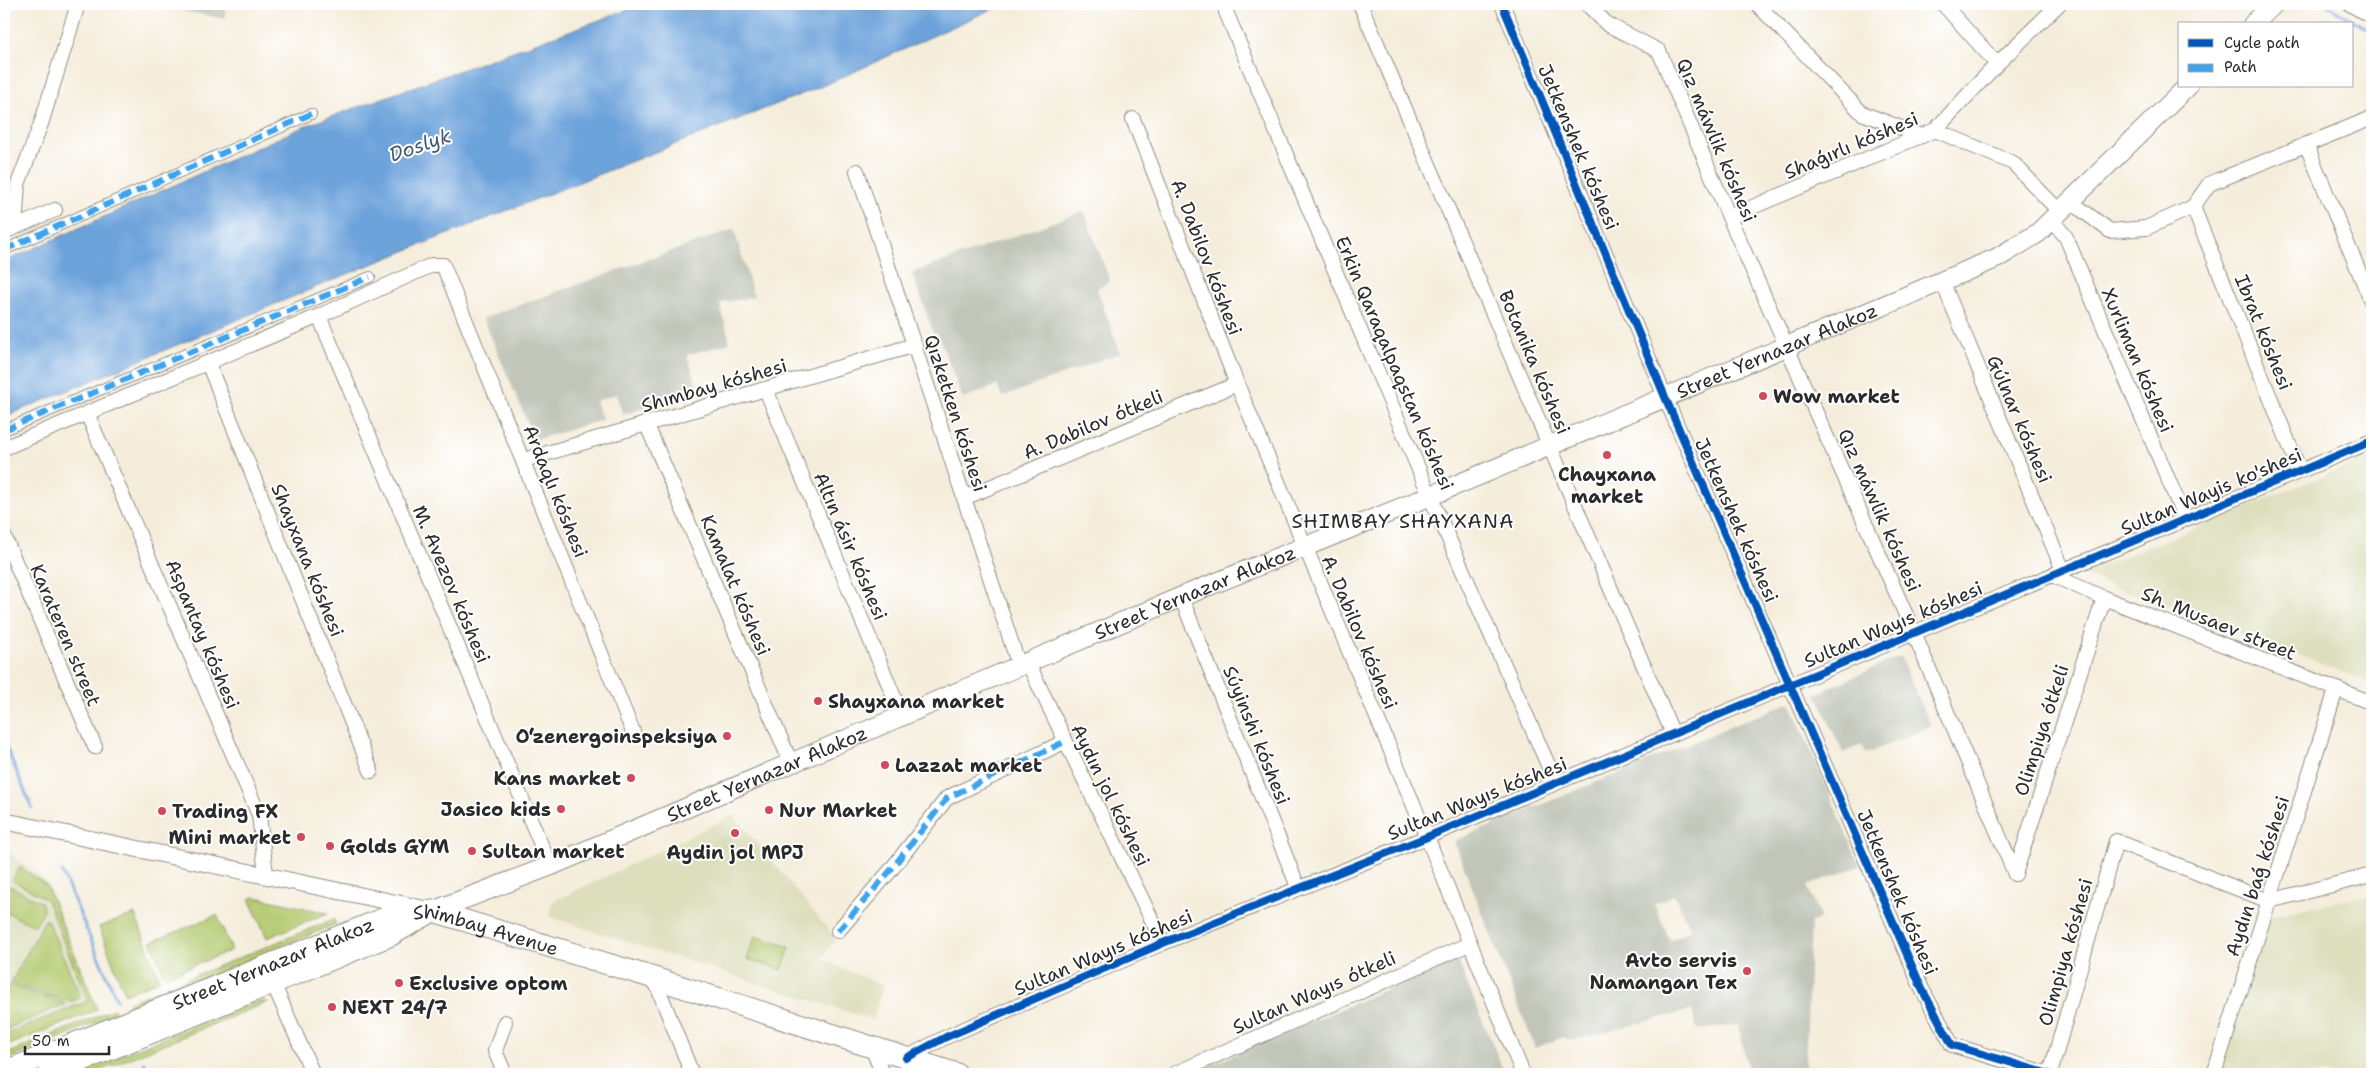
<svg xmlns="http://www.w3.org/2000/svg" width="2376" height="1078" font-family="'Shantell Sans',sans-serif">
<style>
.built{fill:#dddebc}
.industrial{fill:#c2c6b9;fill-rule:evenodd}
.green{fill:#b3c96e;stroke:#6f7a4c}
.water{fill:#6da3db;stroke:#4c6783}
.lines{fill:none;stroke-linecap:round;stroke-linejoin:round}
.stream{stroke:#6da3db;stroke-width:3}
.pedestrian-casing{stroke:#908c83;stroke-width:12}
.minor-casing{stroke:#908c83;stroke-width:16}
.tertiary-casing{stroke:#908c83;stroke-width:18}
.secondary-casing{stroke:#908c83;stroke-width:21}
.primary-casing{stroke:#908c83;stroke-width:23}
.pedestrian{stroke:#fff;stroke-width:10}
.minor{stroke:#fff;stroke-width:14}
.tertiary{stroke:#fff;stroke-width:16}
.secondary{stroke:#fff;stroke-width:19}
.primary{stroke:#fff;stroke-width:21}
.quiet{stroke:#3ea3eb;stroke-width:6;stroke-dasharray:12 6;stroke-linecap:butt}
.cycleway-casing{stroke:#fff;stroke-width:11}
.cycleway{stroke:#0057b8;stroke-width:8}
.poi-dot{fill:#d1495b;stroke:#fff;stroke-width:2}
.labels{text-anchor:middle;stroke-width:4;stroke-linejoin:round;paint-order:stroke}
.street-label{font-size:19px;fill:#2b2b2b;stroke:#fff}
.poi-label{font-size:19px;font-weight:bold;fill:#2b2b2b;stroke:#fff;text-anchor:start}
.water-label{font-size:20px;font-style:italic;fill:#455b71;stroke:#fff}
.neighbourhood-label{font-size:20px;letter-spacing:1px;fill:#2b2b2b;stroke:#fff}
</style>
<rect width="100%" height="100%" fill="#fff"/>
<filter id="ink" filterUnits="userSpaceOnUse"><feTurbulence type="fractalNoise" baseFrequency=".02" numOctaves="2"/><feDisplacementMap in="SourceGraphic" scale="10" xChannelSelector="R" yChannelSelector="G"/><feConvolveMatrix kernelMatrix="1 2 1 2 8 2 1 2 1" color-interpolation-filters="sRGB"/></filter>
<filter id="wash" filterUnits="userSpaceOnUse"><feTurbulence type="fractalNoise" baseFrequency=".0096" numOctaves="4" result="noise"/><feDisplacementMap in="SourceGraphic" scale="20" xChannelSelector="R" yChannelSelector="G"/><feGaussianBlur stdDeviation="1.12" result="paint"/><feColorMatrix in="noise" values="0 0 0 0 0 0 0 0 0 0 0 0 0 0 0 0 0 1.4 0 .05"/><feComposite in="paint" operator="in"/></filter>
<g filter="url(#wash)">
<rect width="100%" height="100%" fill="#f5eddb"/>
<g class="built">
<path d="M2372 455V683L2081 574 2333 472Z"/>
<path d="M734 815 836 939 822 959 883 986 873 1020 550 917 552 902Z"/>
<path d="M4 849 47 883 99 1009 4 1048Z"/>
<path d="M2372 894V1074H2221L2270 916Z"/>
</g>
<g class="industrial">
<path d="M151 4H227L224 19Z"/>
<path d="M1084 211 1110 281 1097 289 1120 353 1002 397 997 385 963 399 937 333 934 334 912 273Z"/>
<path d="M734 229 754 297 720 303 730 343 687 355 699 391 623 415 616 394 596 401 602 420 535 440 483 318Z"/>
<path d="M1900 656 1931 726 1866 754 1862 744 1843 753 1816 694Z"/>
<path d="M1790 702 1860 866 1807 886 1821 919 1811 922 1805 1074H1749L1738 1025 1697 1030 1692 1010 1570 1041 1563 1037 1535 1048 1454 841ZM1674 895 1691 930 1670 940 1654 904Z"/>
<path d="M1457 959 1505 1074H1189Z"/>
</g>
<g class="green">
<path d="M20 867 46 885 97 1010 4 1047V1035L88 1001 47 900 12 880Z"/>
<path d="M10 886 42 903 43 911 37 924 32 925 4 911V900Z"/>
<path d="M255 897 328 913 267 938 249 899Z"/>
<path d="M135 914 160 980 125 994 99 927Z"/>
<path d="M217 915 232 950 165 977 151 942Z"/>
<path d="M334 919 336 924 129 1009 128 1003Z"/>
<path d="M45 920H47L80 995 78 999 68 1002 11 983Z"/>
<path d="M755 936 790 947 782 970 747 959Z"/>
<path d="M10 985 65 1004 4 1030V997Z"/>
<path d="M255 1002H268L91 1074H73Z"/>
<path d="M114 1009 116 1014 4 1061V1055Z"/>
</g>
<path class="water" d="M644 4H1003L825 85 367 266 4 417V262L305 126Z"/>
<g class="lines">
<g class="stream">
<path d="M2326 4 2372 32"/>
<path d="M4 742 32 808"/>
<path d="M62 872 117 1000"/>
<path d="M144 1063 149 1074"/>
</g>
</g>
</g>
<g filter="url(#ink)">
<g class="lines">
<defs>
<g id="pedestrian">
<path d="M4 250 311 114"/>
<path d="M4 430 370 277"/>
</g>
<g id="minor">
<path d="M1502 4 1665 397 1922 989 1952 1045 2049 1074"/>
<path d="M1587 4 1607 24 1659 51 1729 217 1914 633 2015 874"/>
<path d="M1757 4 1862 113 1922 136"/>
<path d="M1943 4 1997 64"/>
<path d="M2350 4 2372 17"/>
<path d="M1361 6 1673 734"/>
<path d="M1226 12 1430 496 1556 783"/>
<path d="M1133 119 1237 384 1427 837 1523 1074"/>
<path d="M1935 130 2013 163 2059 211"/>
<path d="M2306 144 2372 303"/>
<path d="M857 171 1019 666"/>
<path d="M2070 201 2110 231 2146 228 2193 207 2209 184 2372 118"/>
<path d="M2193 207 2300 471"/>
<path d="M1729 217 1935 130 1997 64 2059 4"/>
<path d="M2051 219 2066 237 2185 519"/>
<path d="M15 227 18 184 41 124 78 4"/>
<path d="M4 232 55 210"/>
<path d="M1942 281 2063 570"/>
<path d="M319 316 550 866"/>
<path d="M208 363 371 771"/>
<path d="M766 390 902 716"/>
<path d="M87 413 259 815 266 874"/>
<path d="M646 423 791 763"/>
<path d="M4 448 319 316 432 265H443L633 732"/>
<path d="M524 460 915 345"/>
<path d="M964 498 1237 384"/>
<path d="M4 536 95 747"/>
<path d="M2052 575 2104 598 2372 703"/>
<path d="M1181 597 1298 887"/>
<path d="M1028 663 1163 943"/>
<path d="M2015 874 2104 598"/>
<path d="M838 931 890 871 947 798 1064 742"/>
<path d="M654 978 692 1074"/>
<path d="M273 983 313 1074"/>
<path d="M505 1022 495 1051 505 1074"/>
<path d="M871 1046 883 1074"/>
<path d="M906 1058 946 1037 1163 943 1427 837 2372 441"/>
<path d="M1174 1074 1469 944"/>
<path d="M2050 1074 2116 841 2269 901 2372 875"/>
<path d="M2214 1074 2336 690"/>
</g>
<path id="tertiary" d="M4 821 420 908"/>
<g id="secondary">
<path d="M2253 24 2274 4"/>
<path id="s1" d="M433 911 550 866 1181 597 1430 496 1997 258 2038 233 2188 86"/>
</g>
<g id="primary">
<path id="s2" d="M4 1072 395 914 433 911 654 978 957 1074"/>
<path d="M49 1074 391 935 431 912"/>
</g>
</defs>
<use href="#pedestrian" class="pedestrian-casing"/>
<use href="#minor" class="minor-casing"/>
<use href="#tertiary" class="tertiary-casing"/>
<use href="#secondary" class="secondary-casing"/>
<use href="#primary" class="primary-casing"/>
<use href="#pedestrian" class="pedestrian"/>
<use href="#minor" class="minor"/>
<use href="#tertiary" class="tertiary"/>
<use href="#secondary" class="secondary"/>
<use href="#primary" class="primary"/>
<g class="quiet">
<path d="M4 250 311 114"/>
<path d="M4 430 370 277"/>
<path d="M838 931 890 871 947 798 1064 742"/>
</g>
<defs>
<g id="cycleway">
<path d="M1502 4 1665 397 1922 989 1952 1045 2049 1074"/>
<path d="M906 1058 946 1037 1163 943 1427 837 2372 441"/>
</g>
</defs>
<use href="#cycleway" class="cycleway-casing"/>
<use href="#cycleway" class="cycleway"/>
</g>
</g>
<g class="poi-dot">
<circle cx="1763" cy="396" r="5"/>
<circle cx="1607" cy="455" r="5"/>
<circle cx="818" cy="701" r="5"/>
<circle cx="727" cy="736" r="5"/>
<circle cx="885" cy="765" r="5"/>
<circle cx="631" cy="778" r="5"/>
<circle cx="561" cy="809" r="5"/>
<circle cx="769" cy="810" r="5"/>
<circle cx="162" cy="811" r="5"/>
<circle cx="735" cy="833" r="5"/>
<circle cx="301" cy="837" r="5"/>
<circle cx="330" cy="846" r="5"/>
<circle cx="472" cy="851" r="5"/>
<circle cx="1747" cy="971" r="5"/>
<circle cx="399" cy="983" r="5"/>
<circle cx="332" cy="1007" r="5"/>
</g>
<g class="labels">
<g class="street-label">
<text transform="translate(1717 140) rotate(67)" y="7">Qız máwlik kóshesi</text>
<text transform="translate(1851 145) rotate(-23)" y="7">Shaǵırlı kóshesi</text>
<text transform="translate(1579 147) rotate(67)" y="7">Jetkenshek kóshesi</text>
<text transform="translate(1207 257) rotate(69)" y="7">A. Dabilov kóshesi</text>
<text transform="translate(2264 332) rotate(68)" y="7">Ibrat kóshesi</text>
<text dy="7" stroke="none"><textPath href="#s1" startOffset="1456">Street Yernazar Alakoz</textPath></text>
<text transform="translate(2138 360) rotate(67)" y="7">Xurliman kóshesi</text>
<text transform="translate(1535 362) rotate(67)" y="7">Botanika kóshesi</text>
<text transform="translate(1395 363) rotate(67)" y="7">Erkin Qaraqalpaqstan kóshesi</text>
<text transform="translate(714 385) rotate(-16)" y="7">Shımbay kóshesi</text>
<text transform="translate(956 413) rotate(72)" y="7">Qızketken kóshesi</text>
<text transform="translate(2020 419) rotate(67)" y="7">Gúlnar kóshesi</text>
<text transform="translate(1093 424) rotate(-23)" y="7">A. Dabilov ótkeli</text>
<text transform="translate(556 491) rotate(68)" y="7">Ardaqlı kóshesi</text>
<text transform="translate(2211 491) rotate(-23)" y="7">Sultan Wayis ko'shesi</text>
<text transform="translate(1880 510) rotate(66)" y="7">Qız máwlik kóshesi</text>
<text transform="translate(1737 520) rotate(66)" y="7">Jetkenshek kóshesi</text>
<text transform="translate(851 546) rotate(67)" y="7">Altın ásir kóshesi</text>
<text transform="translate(308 560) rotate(68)" y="7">Shayxana kóshesi</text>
<text transform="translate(452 584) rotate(67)" y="7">M. Avezov kóshesi</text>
<text transform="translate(736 585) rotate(67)" y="7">Kamalat kóshesi</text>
<text dy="7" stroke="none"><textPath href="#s1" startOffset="826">Street Yernazar Alakoz</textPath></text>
<text transform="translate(2219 623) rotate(22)" y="7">Sh. Musaev street</text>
<text transform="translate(1893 624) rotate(-23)" y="7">Sultan Wayıs kóshesi</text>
<text transform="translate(1360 632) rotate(67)" y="7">A. Dabilov kóshesi</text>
<text transform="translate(203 634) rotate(67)" y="7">Aspantay kóshesi</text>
<text transform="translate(66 635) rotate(67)" y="7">Karateren street</text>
<text transform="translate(2041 730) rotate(-72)" y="7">Olimpiya ótkeli</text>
<text transform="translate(1257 735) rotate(68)" y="7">Súyinshi kóshesi</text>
<text dy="7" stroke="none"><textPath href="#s1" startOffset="361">Street Yernazar Alakoz</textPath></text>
<text transform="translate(1111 795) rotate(64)" y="7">Aydın jol kóshesi</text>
<text transform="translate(1477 798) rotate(-22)" y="7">Sultan Wayıs kóshesi</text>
<text transform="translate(2257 876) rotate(-72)" y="7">Aydın baǵ kóshesi</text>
<text transform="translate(1898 892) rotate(67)" y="7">Jetkenshek kóshesi</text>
<text dy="7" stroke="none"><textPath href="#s2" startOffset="515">Shimbay Avenue</textPath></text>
<text transform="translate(1103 952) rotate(-23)" y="7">Sultan Wayıs kóshesi</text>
<text transform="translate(2065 952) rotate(-74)" y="7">Olimpiya kóshesi</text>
<text dy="7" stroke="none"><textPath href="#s2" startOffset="290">Street Yernazar Alakoz</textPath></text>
<text transform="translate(1314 992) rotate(-24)" y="7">Sultan Wayıs ótkeli</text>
</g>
<g class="poi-label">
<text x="1773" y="403">Wow market</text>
<text x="1607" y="481" text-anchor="middle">Chayxana<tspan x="1607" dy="22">market</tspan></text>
<text x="828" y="708">Shayxana market</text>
<text x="717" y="743" text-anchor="end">O‘zenergoinspeksiya</text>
<text x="895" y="772">Lazzat market</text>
<text x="621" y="785" text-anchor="end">Kans market</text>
<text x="551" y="816" text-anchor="end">Jasico kids</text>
<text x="779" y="817">Nur Market</text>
<text x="172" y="818">Trading FX</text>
<text x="291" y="844" text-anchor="end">Mini market</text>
<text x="340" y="853">Golds GYM</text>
<text x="482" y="858">Sultan market</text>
<text x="735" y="859" text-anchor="middle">Aydin jol MPJ</text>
<text x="1737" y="967" text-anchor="end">Avto servis<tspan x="1737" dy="22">Namangan Tex</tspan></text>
<text x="409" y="990">Exclusive optom</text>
<text x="342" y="1014">NEXT 24/7</text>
</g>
<g class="water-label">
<text transform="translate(420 145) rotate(-19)" y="7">Doslyk</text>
</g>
<g class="neighbourhood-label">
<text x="1403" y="528">SHIMBAY SHAYXANA</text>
</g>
</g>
<rect width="2376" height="1078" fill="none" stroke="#fff" stroke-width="20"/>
<rect x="2178" y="22" width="175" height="65" fill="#ffffff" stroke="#aaaaaa"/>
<rect x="2188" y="39" width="25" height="8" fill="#0057b8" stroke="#aaaaaa"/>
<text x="2224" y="48" font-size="15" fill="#2b2b2b">Cycle path</text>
<rect x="2188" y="64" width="25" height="8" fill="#3ea3eb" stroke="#aaaaaa"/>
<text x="2224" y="72" font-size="15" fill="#2b2b2b">Path</text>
<path d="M25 1046v8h84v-8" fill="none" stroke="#2b2b2b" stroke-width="2.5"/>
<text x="32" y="1046" font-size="15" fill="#2b2b2b" stroke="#ffffff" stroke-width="4" paint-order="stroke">50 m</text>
</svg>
